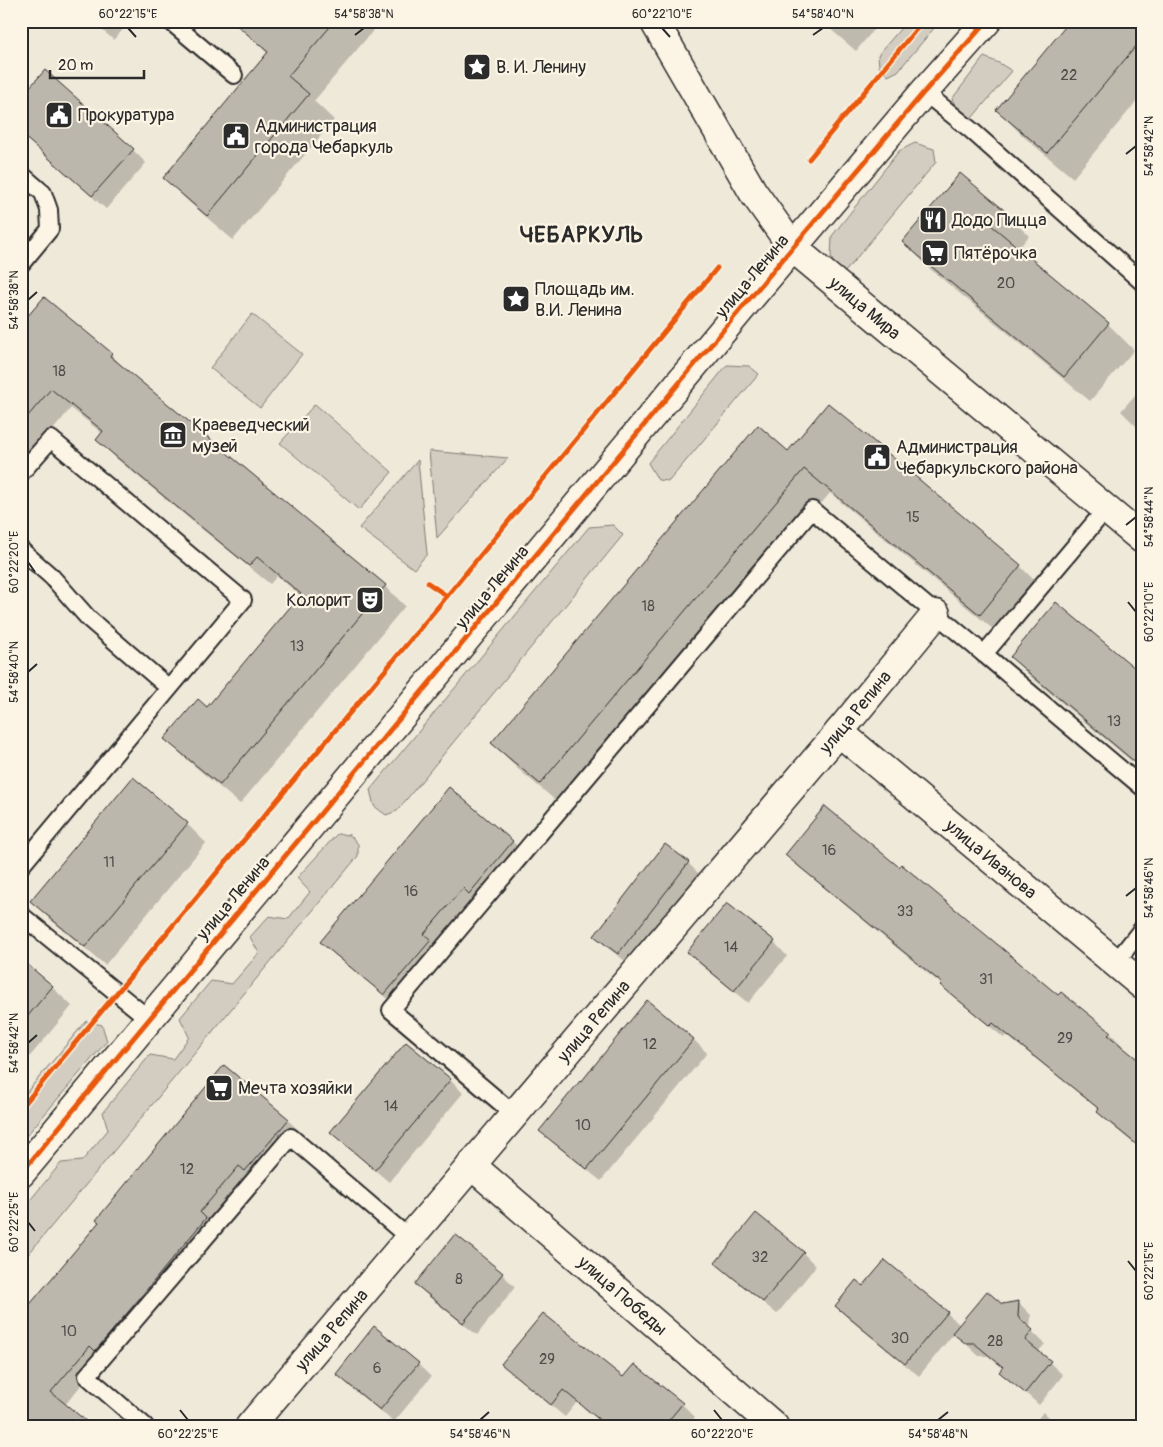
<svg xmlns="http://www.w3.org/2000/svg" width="1163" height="1447" font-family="Pangolin,sans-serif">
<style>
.green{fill:#d2cdc0;stroke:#7e7c76}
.shadow{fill:#0003}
.building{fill:#bcb7ac;stroke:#2b2b2b}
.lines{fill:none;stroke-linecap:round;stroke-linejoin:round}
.service-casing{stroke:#2b2b2b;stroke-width:20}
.minor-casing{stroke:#2b2b2b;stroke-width:31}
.tertiary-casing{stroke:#2b2b2b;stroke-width:31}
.service{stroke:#fcf5e5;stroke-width:16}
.minor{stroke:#fcf5e5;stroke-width:28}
.tertiary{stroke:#fcf5e5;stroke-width:28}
.cycleway-casing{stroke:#fcf5e5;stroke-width:8}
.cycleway{stroke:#e8590c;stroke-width:5}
.ticks{fill:none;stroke:#2b2b2b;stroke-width:2}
.labels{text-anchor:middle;stroke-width:4.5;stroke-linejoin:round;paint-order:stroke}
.number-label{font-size:15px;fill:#4f4e4b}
.poi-label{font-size:18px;fill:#2b2b2b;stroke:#fcf5e5;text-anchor:start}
.street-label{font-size:18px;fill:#2b2b2b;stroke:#fcf5e5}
.district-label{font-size:22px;font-weight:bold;letter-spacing:1px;fill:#2b2b2b;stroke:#fcf5e5}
.neatline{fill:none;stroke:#2b2b2b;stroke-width:2}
.ticks-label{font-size:12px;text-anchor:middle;fill:#2b2b2b}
</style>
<rect width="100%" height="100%" fill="#efe9da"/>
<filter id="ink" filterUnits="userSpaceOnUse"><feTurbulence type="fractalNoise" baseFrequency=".02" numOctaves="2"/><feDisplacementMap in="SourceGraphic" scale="10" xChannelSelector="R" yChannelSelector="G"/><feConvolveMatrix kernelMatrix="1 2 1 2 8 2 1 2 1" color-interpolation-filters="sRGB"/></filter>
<g filter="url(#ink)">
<g class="green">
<path d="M907 21H940L898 71 888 76 879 67 878 55Z"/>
<path d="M984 57 999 63 1012 71 972 118 961 117 952 99Z"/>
<path d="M915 143 934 149 936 162 844 273H836L831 256 832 236 899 151Z"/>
<path d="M252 314 302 354 260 408 210 368Z"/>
<path d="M727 365 749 366 759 374 669 481 658 480 648 463Z"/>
<path d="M315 404 392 472 359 510 280 443Z"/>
<path d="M429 451 508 458 437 538Z"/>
<path d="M418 460 427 554 414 569 359 528Z"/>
<path d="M613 525 623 535 397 811 386 815 374 806 370 790 589 527Z"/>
<path d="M337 834 350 835 358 844V856L21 1263V1211L61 1163 82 1161 108 1130 103 1112 150 1055 173 1059 189 1037 180 1018 211 981 232 984 259 953 250 937 269 916 288 919 310 892 297 878Z"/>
<path d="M86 1021 102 1025 107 1041 21 1142V1099Z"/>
</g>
<g class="shadow">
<path d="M91 21H130L114 40Z"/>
<path d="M253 21H381L314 101 334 120 233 240 190 203 164 178 268 54 245 31Z"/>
<path d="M821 21H881L856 51Z"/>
<path d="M1142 21V95L1073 178 1023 136 997 110Z"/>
<path d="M21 99 133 150 146 163 106 209 21 134Z"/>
<path d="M1003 211 1029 236 1018 249 1108 324 1134 350 1090 401 929 268 904 242Z"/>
<path d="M44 298 111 354 130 375 385 586 405 606 240 804 186 759 166 739 208 709 301 596 277 576 270 584 198 526 117 459 98 440 103 434 71 408 28 460 21 480V326Z"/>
<path d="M1142 387V432L1121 411Z"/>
<path d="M828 405 1020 566 1046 592 1006 640 830 493 566 809 518 769 493 743 789 452Z"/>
<path d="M1011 657 1142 676V770L1031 677Z"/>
<path d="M187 824 206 843 105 965 51 920 31 901Z"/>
<path d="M512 841 526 855 398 1007 335 955 322 942Z"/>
<path d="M787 855 1059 997 1061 994 1110 1033 1123 1046 1122 1048 1142 1064V1150L1111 1125 1098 1112 1100 1110 1006 1035 1004 1038 955 998 942 985 800 868Z"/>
<path d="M688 863 701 876 632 966 609 949 595 936Z"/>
<path d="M727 904 774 942 787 956 748 1003 701 965 688 952Z"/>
<path d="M21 961 52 987 72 1006 21 1067Z"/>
<path d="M647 1002 694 1040 707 1053 601 1181 554 1144 541 1130 581 1084Z"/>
<path d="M225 1067 288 1120 301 1133 109 1363 103 1358 65 1405 21 1426 100 1222Z"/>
<path d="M450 1080 463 1093 389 1182 345 1145 332 1132Z"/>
<path d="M756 1215 803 1253 816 1266 777 1314 730 1276 717 1263Z"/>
<path d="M455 1236 502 1274 515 1287 477 1335 429 1297 416 1284Z"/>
<path d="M885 1261 947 1313 960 1325 1002 1306 1018 1302 1031 1315 1030 1329 1045 1344 1038 1352 1063 1375 1039 1405 1001 1371 1003 1368 988 1356H979L954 1333 919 1376 849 1319 836 1306 863 1288Z"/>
<path d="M418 1364 431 1377 394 1422 350 1387 337 1373Z"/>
<path d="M503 1364 623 1379 682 1404 695 1417 688 1426H606L577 1402 565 1417 516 1377Z"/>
<path d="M1043 1412 1060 1426H1032Z"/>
</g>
<g class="building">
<path d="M232 21H335L288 76 309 94 207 216 163 178 268 52Z"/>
<path d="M1070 21H1142V39L1047 153 996 110Z"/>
<path d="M45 70 134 149 92 196 21 134V97Z"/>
<path d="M960 173 1004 210 991 225 1109 323 1064 377 902 242Z"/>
<path d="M44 297 112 353 110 356 386 585 220 785 164 739 198 699 207 707 301 594 257 557 249 566 177 507 96 440 103 431 51 389 21 424V324Z"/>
<path d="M828 403 1021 565 980 615 804 469 540 784 491 743 758 425 788 451Z"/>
<path d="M1056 602 1142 674V768L1010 657Z"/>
<path d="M133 777 188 823 85 947 30 901Z"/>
<path d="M449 787 513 841 469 894 463 888 424 934 431 940 384 995 320 942Z"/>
<path d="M825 806 899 867 901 864 1058 995 1061 992 1111 1032 1108 1035 1142 1063V1149L1097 1112 1099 1109 993 1023 990 1026 940 985 942 983 785 855Z"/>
<path d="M665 844 689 862 618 954 594 936Z"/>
<path d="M727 903 775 941 734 991 687 952Z"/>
<path d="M21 959 53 986 21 1024Z"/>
<path d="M647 1000 694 1039 587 1169 539 1131 580 1081 581 1082Z"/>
<path d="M406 1042 451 1079 375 1170 330 1132Z"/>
<path d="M224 1065 289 1119 245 1171 239 1166 200 1212 206 1218 139 1299 95 1351 90 1346 51 1392 92 1426H21V1315L99 1222 96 1220Z"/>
<path d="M756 1213 804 1252 763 1302 715 1263Z"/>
<path d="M455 1234 503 1273 463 1323 415 1284Z"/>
<path d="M885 1260 948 1312 905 1364 835 1306 856 1280 863 1286Z"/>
<path d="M987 1291 1002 1304 1019 1301 1018 1317 1033 1330 1025 1340 1051 1361 1025 1393 999 1372 1003 1367 974 1343H965L952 1333Z"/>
<path d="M543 1313 623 1377 634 1364 683 1403 664 1426H607L563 1390 551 1405 501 1364Z"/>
<path d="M374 1326 419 1363 380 1410 336 1374Z"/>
</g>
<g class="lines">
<defs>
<g id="service">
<path d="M170 21 234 75"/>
<path d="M924 92 971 130 1142 282"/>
<path d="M21 174 43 193 49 210 50 229 21 264"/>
<path d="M21 473 51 439 243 600 21 866"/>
<path d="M21 550 52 577 89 619 169 688"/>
<path d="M984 654 1142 787"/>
<path d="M21 915 149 1019"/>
<path d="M1115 963 1142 929"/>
<path d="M514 1114 391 1010 812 510 984 654 1106 509"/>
<path d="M145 1426 87 1376 291 1137 409 1238"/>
</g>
<g id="minor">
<path id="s1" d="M654 21 753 192 793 248 1142 539"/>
<path id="s2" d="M839 732 1142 985"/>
<path id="s3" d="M471 1165 774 1426"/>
<path id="s4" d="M250 1426 839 732 936 614"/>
</g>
<path id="tertiary" d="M21 1173 750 298 924 92 987 21"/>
</defs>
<use href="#service" class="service-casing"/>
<use href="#minor" class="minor-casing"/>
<use href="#tertiary" class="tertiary-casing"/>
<use href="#service" class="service"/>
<use href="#minor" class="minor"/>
<use href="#tertiary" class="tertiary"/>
<defs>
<g id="cycleway">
<path d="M809 159 923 21"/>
<path d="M428 583 447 596 717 268"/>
<path d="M21 1108 447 596"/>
<path d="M21 1173 750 298 924 92 987 21"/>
</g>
</defs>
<use href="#cycleway" class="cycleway-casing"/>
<use href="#cycleway" class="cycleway"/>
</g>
</g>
<path class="ticks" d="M128 28 136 37M662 28 670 37M355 35 364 28M813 35 823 28M1126 154 1136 146M28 300 37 292M1126 525 1136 517M28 562 35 572M1128 602 1136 612M28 672 37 664M1126 896 1136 888M28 1043 37 1035M28 1222 35 1231M1128 1261 1136 1271M180 1410 188 1420M714 1410 722 1420M480 1420 489 1412M938 1420 948 1412"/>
<defs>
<symbol id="sight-square" viewBox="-11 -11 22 22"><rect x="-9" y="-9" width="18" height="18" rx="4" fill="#2b2b2b" stroke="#fcf5e5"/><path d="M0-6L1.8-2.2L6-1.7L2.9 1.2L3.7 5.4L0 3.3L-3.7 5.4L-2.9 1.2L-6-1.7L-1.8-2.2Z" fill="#fff"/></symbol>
<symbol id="civic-square" viewBox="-11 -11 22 22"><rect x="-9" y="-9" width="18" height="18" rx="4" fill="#2b2b2b" stroke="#fcf5e5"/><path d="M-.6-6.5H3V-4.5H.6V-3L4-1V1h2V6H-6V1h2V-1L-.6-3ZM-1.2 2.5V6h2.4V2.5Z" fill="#fff"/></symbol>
<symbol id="restaurant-square" viewBox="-11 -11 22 22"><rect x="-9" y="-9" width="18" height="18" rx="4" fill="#2b2b2b" stroke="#fcf5e5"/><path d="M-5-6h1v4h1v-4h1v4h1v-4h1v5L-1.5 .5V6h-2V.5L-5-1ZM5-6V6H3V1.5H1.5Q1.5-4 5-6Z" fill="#fff"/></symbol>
<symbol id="supermarket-square" viewBox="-11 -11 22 22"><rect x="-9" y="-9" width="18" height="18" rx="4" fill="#2b2b2b" stroke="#fcf5e5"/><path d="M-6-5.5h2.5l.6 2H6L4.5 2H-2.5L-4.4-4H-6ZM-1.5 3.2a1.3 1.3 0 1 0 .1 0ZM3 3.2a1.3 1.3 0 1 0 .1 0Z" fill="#fff"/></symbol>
<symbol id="museum-square" viewBox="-11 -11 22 22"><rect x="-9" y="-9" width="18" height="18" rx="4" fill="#2b2b2b" stroke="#fcf5e5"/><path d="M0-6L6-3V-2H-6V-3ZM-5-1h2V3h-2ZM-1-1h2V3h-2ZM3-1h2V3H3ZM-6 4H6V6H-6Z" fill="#fff"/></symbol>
<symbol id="theatre-square" viewBox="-11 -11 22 22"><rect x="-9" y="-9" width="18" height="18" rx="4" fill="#2b2b2b" stroke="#fcf5e5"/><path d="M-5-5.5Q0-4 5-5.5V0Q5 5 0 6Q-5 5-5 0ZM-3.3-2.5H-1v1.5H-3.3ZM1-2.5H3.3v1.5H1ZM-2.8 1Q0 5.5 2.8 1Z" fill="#fff"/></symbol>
</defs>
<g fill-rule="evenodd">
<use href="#sight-square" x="461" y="51" width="32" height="32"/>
<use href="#civic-square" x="43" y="99" width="32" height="32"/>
<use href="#civic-square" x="220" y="120" width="32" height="32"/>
<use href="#restaurant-square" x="917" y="204" width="32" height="32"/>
<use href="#supermarket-square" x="919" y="237" width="32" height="32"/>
<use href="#sight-square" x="500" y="283" width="32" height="32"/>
<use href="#museum-square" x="157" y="419" width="32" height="32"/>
<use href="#civic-square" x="861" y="441" width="32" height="32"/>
<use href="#theatre-square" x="354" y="584" width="32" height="32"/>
<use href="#supermarket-square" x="203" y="1072" width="32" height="32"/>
</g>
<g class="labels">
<g class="number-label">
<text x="1069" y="80">22</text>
<text x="1006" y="288">20</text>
<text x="59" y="376">18</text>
<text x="913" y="522">15</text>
<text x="648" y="611">18</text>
<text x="297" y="651">13</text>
<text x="1114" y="726">13</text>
<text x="829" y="855">16</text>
<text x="109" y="867">11</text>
<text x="411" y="896">16</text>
<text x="905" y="916">33</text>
<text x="731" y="952">14</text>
<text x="986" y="984">31</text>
<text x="1065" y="1043">29</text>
<text x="650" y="1049">12</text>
<text x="391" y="1111">14</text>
<text x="583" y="1130">10</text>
<text x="187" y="1174">12</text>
<text x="760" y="1262">32</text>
<text x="459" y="1284">8</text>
<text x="69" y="1336">10</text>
<text x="900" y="1343">30</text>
<text x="995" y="1346">28</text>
<text x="547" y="1364">29</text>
<text x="377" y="1373">6</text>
</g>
<g class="poi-label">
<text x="496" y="73">В. И. Ленину</text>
<text x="78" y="121">Прокуратура</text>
<text x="255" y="132">Администрация<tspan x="255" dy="21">города Чебаркуль</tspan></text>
<text x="952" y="226">Додо Пицца</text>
<text x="954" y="259">Пятёрочка</text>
<text x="535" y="295">Площадь им.<tspan x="535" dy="21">В.И. Ленина</tspan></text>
<text x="192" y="431">Краеведческий<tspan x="192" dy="21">музей</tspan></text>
<text x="896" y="453">Администрация<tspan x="896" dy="21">Чебаркульского района</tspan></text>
<text x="351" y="606" text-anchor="end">Колорит</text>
<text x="238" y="1094">Мечта хозяйки</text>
</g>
<g class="street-label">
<text transform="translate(752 276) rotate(-50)" y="6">улица Ленина</text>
<text dy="6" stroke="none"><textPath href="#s1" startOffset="360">улица Мира</textPath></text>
<text transform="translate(492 587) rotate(-50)" y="6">улица Ленина</text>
<text dy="6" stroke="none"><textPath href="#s4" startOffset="936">улица Репина</textPath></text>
<text dy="6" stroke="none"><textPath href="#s2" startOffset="198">улица Иванова</textPath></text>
<text transform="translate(233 898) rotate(-50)" y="6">улица Ленина</text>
<text dy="6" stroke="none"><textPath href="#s4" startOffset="531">улица Репина</textPath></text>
<text dy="6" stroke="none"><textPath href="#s3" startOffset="200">улица Победы</textPath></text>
<text dy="6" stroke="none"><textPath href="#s4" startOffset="126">улица Репина</textPath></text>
</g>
<g class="district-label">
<text x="582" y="242">ЧЕБАРКУЛЬ</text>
</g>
</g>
<rect width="1163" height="1447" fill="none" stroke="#fcf5e5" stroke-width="55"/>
<path d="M50 70v8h94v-8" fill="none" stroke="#2b2b2b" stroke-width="2.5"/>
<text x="58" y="70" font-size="15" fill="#2b2b2b" stroke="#fcf5e5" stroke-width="4" paint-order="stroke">20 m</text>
<rect x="28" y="28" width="1108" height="1392" class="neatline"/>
<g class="ticks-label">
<text x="128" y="18">60°22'15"E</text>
<text x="364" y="18">54°58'38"N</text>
<text x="662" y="18">60°22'10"E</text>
<text x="823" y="18">54°58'40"N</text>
<text transform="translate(1149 146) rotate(-90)" y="4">54°58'42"N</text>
<text transform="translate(14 300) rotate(-90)" y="4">54°58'38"N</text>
<text transform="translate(1149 517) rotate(-90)" y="4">54°58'44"N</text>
<text transform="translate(14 562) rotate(-90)" y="4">60°22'20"E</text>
<text transform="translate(1149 612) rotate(-90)" y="4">60°22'10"E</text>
<text transform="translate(14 672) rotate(-90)" y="4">54°58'40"N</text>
<text transform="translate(1149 888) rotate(-90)" y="4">54°58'46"N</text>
<text transform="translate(14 1043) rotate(-90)" y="4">54°58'42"N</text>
<text transform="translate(14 1222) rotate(-90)" y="4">60°22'25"E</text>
<text transform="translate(1149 1271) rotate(-90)" y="4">60°22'15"E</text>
<text x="188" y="1438">60°22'25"E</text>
<text x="480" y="1438">54°58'46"N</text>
<text x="722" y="1438">60°22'20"E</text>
<text x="938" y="1438">54°58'48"N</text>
</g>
</svg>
